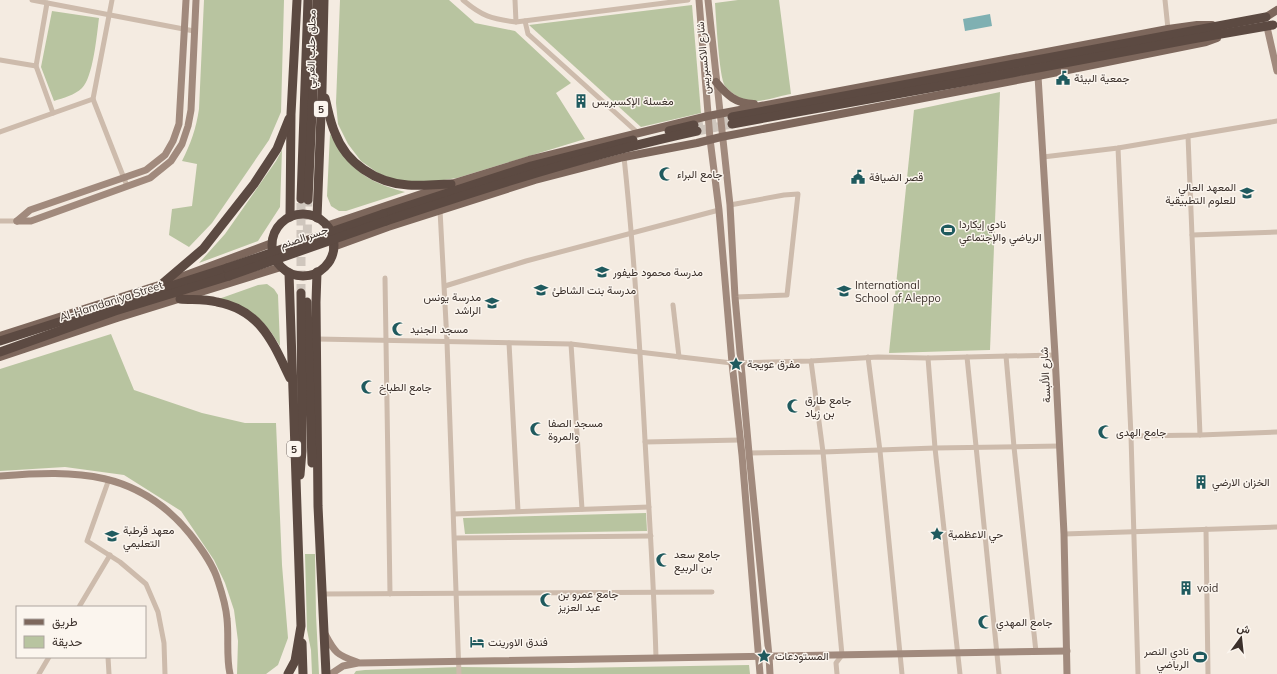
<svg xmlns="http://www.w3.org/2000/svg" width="1277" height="674" font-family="Mulish,Vazirmatn,sans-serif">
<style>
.green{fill:#b8c4a0}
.water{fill:#7fb0b2}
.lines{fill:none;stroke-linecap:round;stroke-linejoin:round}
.highway-tunnel{stroke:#cfc6bd;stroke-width:9;stroke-dasharray:9 4.5;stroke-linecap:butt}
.street{stroke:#cdbbac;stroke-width:5}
.secondary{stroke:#a18a7d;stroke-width:7}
.primary{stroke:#7d675c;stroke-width:8}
.highway{stroke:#5c4a42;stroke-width:9}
.highway-bridge{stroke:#5c4a42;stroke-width:9}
.labels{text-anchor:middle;stroke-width:3;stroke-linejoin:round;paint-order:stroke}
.shield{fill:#fbf5ee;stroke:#756b66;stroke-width:1}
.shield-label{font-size:10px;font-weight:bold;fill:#3b302b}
.street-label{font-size:11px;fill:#3b302b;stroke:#fbf5ee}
.poi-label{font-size:11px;fill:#3b302b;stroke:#fbf5ee;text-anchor:start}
</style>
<rect width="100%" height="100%" fill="#f4ebe1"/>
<g class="green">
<path d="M204 0H284L281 112 269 140 212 223 189 247 169 235 172 209 192 206 197 164 182 161C191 143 196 129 199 109Z"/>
<path d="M340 0H449L475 23 515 31 571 83 556 93 585 139 457 178 424 183 400 182 378 173 361 161 348 144 338 124 336 103Z"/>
<path d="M738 0H779L791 94C779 96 756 104 745 101 739 98 729 91 725 86 719 77 716 17 715 3Z"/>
<path d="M692 5 701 113 641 127 529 25Z"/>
<path d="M52 11 99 18C97 34 93 78 82 88 75 95 63 98 54 101L41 67Z"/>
<path d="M1000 92 990 350 889 353 914 110Z"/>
<path d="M330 134C352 170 364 181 405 192L346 211H339L331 206 327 196Z"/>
<path d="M282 150 280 207 258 241 199 263 225 234 276 161Z"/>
<path d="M267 284 274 289 278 295 280 346 271 332 262 322 213 301 258 285Z"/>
<path d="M111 334 134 390 202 413 245 423H276L282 565 288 638 278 665 266 674H237L238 641 234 610 225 583 214 560 181 511 124 475 65 467 0 471V369Z"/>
<path d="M646 513 647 531 465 534 463 518Z"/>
<path d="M305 554H315L316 615 319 674H312L311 650 307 630Z"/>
<path d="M749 665 750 674H354L356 671 365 670 459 667 572 668Z"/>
</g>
<path class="water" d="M990 14 992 26 965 31 963 19Z"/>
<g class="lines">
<g class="highway-tunnel">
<path d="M694 125 732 117"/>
<path d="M697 131 732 124"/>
<path d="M307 247 308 200"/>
<path d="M301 293V199"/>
</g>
<g class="street">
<path d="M32 0 194 31"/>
<path d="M463 0C482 16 491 19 516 22L688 0"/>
<path d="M515 0 516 22"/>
<path d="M1165 0 1168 29"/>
<path d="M525 21 528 34 638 133"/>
<path d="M0 60 36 66 47 3"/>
<path d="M36 66 53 113"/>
<path d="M93 99 127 186"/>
<path d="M0 132 93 99 112 0"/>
<path d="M1188 136 1200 435"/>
<path d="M1118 148 1131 436 1138 674"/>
<path d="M624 157C634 251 640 346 645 440 649 513 654 585 656 658"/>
<path d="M1043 157 1118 148 1277 121"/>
<path d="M730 205 784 195 798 194 787 295 735 297"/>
<path d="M440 210 447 342 459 674"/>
<path d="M0 221H17"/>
<path d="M1192 235 1277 232"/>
<path d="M385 278 390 594"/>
<path d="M445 286 526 261 719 210"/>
<path d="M673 305 679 357"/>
<path d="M317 339 571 344 732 363 811 361 878 357 928 358 1055 355"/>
<path d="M509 343 518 511"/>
<path d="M571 344 582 509"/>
<path d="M1006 356 1014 447 1036 652"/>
<path d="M868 357 880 451 902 674"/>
<path d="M967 357 999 674"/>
<path d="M928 358 935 448 960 674"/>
<path d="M811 361 823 452 842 655 836 663 837 674"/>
<path d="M1131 436 1200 435 1277 432"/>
<path d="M645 442 740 440"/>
<path d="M749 453 823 452 935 448 1060 446"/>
<path d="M109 479 87 541 120 562 146 584 158 612 164 643 165 674"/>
<path d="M454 514 649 507"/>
<path d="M1206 529 1208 674"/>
<path d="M1064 534 1277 527"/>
<path d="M455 538 651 536"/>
<path d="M322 594 712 592"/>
<path d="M79 607 110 555"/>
<path d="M108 657 109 674"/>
<path d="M39 674 49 657"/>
</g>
<g class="secondary">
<path d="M699 0 710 139 719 210 732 363 742 455 760 674"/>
<path d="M708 0 730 205 735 297 749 453 769 656 770 674"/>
<path d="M1267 27 1277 71"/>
<path d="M1038 76 1055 355 1064 534 1067 674"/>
<path d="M17 221H31L150 178 171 161 182 144 188 126 191 110 196 0"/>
<path d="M17 221 30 210 146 170 165 155 173 141 179 124 186 0"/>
<path d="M0 476C77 470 138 470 190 534 201 548 213 564 218 581 222 593 226 607 227 619 229 637 226 657 230 674"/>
<path d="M325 634C335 653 337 655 357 662"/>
<path d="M331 674 343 666 358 663 1067 651"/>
</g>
<g class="primary">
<path d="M1266 17 1277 10"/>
<path d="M716 82C727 95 736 104 754 104"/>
<path d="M326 226 451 184 529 160 708 116 1168 29 1197 25H1212"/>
<path d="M333 247 388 227 535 180 624 157 697 143 721 137 1038 76 1206 42 1217 38"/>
<path d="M0 336 162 284 272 243"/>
<path d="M0 357 117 318 281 267"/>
</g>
<g class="highway">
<path d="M325 98C328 109 330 122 335 133 346 163 376 183 408 185 422 186 437 184 451 184"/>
<path d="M732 117 1266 17"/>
<path d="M732 124 996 76 1192 39 1273 25"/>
<path d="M669 131 694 125"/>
<path d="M301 199 308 0"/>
<path d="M308 200 317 0"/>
<path d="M383 214 531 166 633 140"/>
<circle cx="303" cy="245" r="31"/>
<path d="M290 217 291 114 297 0"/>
<path d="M317 218 322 89 324 0"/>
<path d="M386 221C488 187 591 154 697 131"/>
<path d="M317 272 316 302 318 506 326 674"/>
<path d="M162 284 203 249 254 184 277 149 289 119"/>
<path d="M180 299C192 300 205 299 217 302 261 310 273 343 290 378"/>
<path d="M307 302 312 463"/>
<path d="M0 341 227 268"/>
<path d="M0 352 115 311 229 276"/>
<path d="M300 475 302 451 301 293"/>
<path d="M302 643 303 674"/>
<path d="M288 674 295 661 301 626 289 273"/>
</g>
<g class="highway-bridge">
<path d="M227 268 383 214"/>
<path d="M229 276 386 221"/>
</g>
</g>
<defs>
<symbol id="civic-bare" viewBox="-9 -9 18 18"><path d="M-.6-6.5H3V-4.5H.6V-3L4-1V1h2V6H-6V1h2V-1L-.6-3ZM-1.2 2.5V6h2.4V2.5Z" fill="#1f5a5e" stroke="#fbf5ee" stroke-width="2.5" paint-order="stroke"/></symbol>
<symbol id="building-bare" viewBox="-9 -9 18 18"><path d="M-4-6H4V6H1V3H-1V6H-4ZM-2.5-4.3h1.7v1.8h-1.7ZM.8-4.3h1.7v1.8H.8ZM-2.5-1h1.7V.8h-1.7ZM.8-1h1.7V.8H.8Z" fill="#1f5a5e" stroke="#fbf5ee" stroke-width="2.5" paint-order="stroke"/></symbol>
<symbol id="mosque-bare" viewBox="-9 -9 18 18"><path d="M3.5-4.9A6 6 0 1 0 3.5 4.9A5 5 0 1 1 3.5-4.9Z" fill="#1f5a5e" stroke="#fbf5ee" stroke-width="2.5" paint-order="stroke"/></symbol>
<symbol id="university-bare" viewBox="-9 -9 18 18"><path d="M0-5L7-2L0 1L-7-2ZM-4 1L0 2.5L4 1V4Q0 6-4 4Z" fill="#1f5a5e" stroke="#fbf5ee" stroke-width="2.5" paint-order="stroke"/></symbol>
<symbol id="stadium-bare" viewBox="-9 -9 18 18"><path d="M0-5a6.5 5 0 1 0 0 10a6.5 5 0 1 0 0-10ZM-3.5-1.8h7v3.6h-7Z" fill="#1f5a5e" stroke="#fbf5ee" stroke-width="2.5" paint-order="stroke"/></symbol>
<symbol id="school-bare" viewBox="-9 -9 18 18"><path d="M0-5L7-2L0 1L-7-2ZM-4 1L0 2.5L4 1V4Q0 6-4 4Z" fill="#1f5a5e" stroke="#fbf5ee" stroke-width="2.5" paint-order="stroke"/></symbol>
<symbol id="sight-bare" viewBox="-9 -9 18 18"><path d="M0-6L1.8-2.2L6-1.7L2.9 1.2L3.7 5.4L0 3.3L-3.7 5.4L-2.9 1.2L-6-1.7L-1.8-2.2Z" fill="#1f5a5e" stroke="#fbf5ee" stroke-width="2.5" paint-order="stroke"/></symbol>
<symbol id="hotel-bare" viewBox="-9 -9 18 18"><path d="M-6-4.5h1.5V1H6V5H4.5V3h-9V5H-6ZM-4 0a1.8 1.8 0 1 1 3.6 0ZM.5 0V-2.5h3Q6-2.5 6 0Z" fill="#1f5a5e" stroke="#fbf5ee" stroke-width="2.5" paint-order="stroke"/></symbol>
</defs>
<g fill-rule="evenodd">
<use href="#civic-bare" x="1053" y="68" width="20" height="20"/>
<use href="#building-bare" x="571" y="91" width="20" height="20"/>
<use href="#mosque-bare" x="656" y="164" width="20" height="20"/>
<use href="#civic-bare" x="848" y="167" width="20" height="20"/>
<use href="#university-bare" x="1237" y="183" width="20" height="20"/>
<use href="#stadium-bare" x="938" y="220" width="20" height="20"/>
<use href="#school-bare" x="592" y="262" width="20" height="20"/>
<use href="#school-bare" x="531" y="280" width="20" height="20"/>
<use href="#school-bare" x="834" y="281" width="20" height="20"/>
<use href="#school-bare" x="482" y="293" width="20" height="20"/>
<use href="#mosque-bare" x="389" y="319" width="20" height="20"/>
<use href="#sight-bare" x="726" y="354" width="20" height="20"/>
<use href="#mosque-bare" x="358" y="377" width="20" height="20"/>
<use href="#mosque-bare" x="784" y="396" width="20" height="20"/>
<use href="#mosque-bare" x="527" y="419" width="20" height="20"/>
<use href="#mosque-bare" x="1095" y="422" width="20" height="20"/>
<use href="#building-bare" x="1191" y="472" width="20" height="20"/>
<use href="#sight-bare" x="927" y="524" width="20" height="20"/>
<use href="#school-bare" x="102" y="526" width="20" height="20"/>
<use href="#mosque-bare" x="653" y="550" width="20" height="20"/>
<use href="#building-bare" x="1176" y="578" width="20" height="20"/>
<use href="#mosque-bare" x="537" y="590" width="20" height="20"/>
<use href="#mosque-bare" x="975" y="612" width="20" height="20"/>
<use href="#hotel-bare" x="467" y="632" width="20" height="20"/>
<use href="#sight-bare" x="754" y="646" width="20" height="20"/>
<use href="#stadium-bare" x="1190" y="647" width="20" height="20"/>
</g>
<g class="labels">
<g class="shield">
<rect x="314" y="101" width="14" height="16" rx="3"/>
<rect x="287" y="441" width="14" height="16" rx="3"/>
</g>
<g class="shield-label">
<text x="321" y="113">5</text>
<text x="294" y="453">5</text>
</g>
<g class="street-label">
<text transform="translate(311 49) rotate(-89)" y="4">محلق حلب الغربي</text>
<text transform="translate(703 58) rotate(-95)" y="4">شارع الاكسبريس</text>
<text transform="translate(304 237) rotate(-19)" y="4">جسر الصنم</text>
<text transform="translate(111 301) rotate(-18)" y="4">Al-Hamdaniya Street</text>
<text transform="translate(1045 375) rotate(-93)" y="4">شارع الألبسة</text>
</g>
<g class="poi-label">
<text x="1074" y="82">جمعية البيئة</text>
<text x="592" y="105">مغسلة الإكسبريس</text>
<text x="677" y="178">جامع البراء</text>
<text x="869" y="181">قصر الضيافة</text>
<text x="1236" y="191" text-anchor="end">المعهد العالي<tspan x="1236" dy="13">للعلوم التطبيقية</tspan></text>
<text x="959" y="228">نادي إيكاردا<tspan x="959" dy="13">الرياضي والإجتماعي</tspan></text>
<text x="613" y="276">مدرسة محمود طيفور</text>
<text x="855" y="289">International<tspan x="855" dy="13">School of Aleppo</tspan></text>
<text x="552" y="294">مدرسة بنت الشاطئ</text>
<text x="481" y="301" text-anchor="end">مدرسة يونس<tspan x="481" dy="13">الراشد</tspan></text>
<text x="410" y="333">مسجد الجنيد</text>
<text x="747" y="368">مفرق عويجة</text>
<text x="379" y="391">جامع الطباخ</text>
<text x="805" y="404">جامع طارق<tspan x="805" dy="13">بن زياد</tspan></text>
<text x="548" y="427">مسجد الصفا<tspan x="548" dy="13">والمروة</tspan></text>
<text x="1116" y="436">جامع الهدى</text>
<text x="1212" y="486">الخزان الارضي</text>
<text x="123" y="534">معهد قرطبة<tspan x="123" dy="13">التعليمي</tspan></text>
<text x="948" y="538">حي الاعظمية</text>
<text x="674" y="558">جامع سعد<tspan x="674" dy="13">بن الربيع</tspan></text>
<text x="1197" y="592">void</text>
<text x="558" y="598">جامع عمرو بن<tspan x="558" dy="13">عبد العزيز</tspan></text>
<text x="996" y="626">جامع المهدي</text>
<text x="488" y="646">فندق الاورينت</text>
<text x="1189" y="655" text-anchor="end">نادي النصر<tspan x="1189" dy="13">الرياضي</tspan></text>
<text x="775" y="660">المستودعات</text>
</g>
</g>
<rect x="16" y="606" width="130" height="52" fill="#fbf5ee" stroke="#aea6a0"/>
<rect x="24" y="619" width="20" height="6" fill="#7d675c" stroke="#aea6a0"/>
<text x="52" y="626" font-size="12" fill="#3b302b">طريق</text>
<rect x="24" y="636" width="20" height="12" fill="#b8c4a0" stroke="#aea6a0"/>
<text x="52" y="646" font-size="12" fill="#3b302b">حديقة</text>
<g transform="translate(1241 638) rotate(15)" stroke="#fbf5ee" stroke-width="3" paint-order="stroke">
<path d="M0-3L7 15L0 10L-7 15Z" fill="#3b302b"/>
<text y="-6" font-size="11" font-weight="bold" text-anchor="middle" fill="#3b302b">ش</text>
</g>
</svg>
